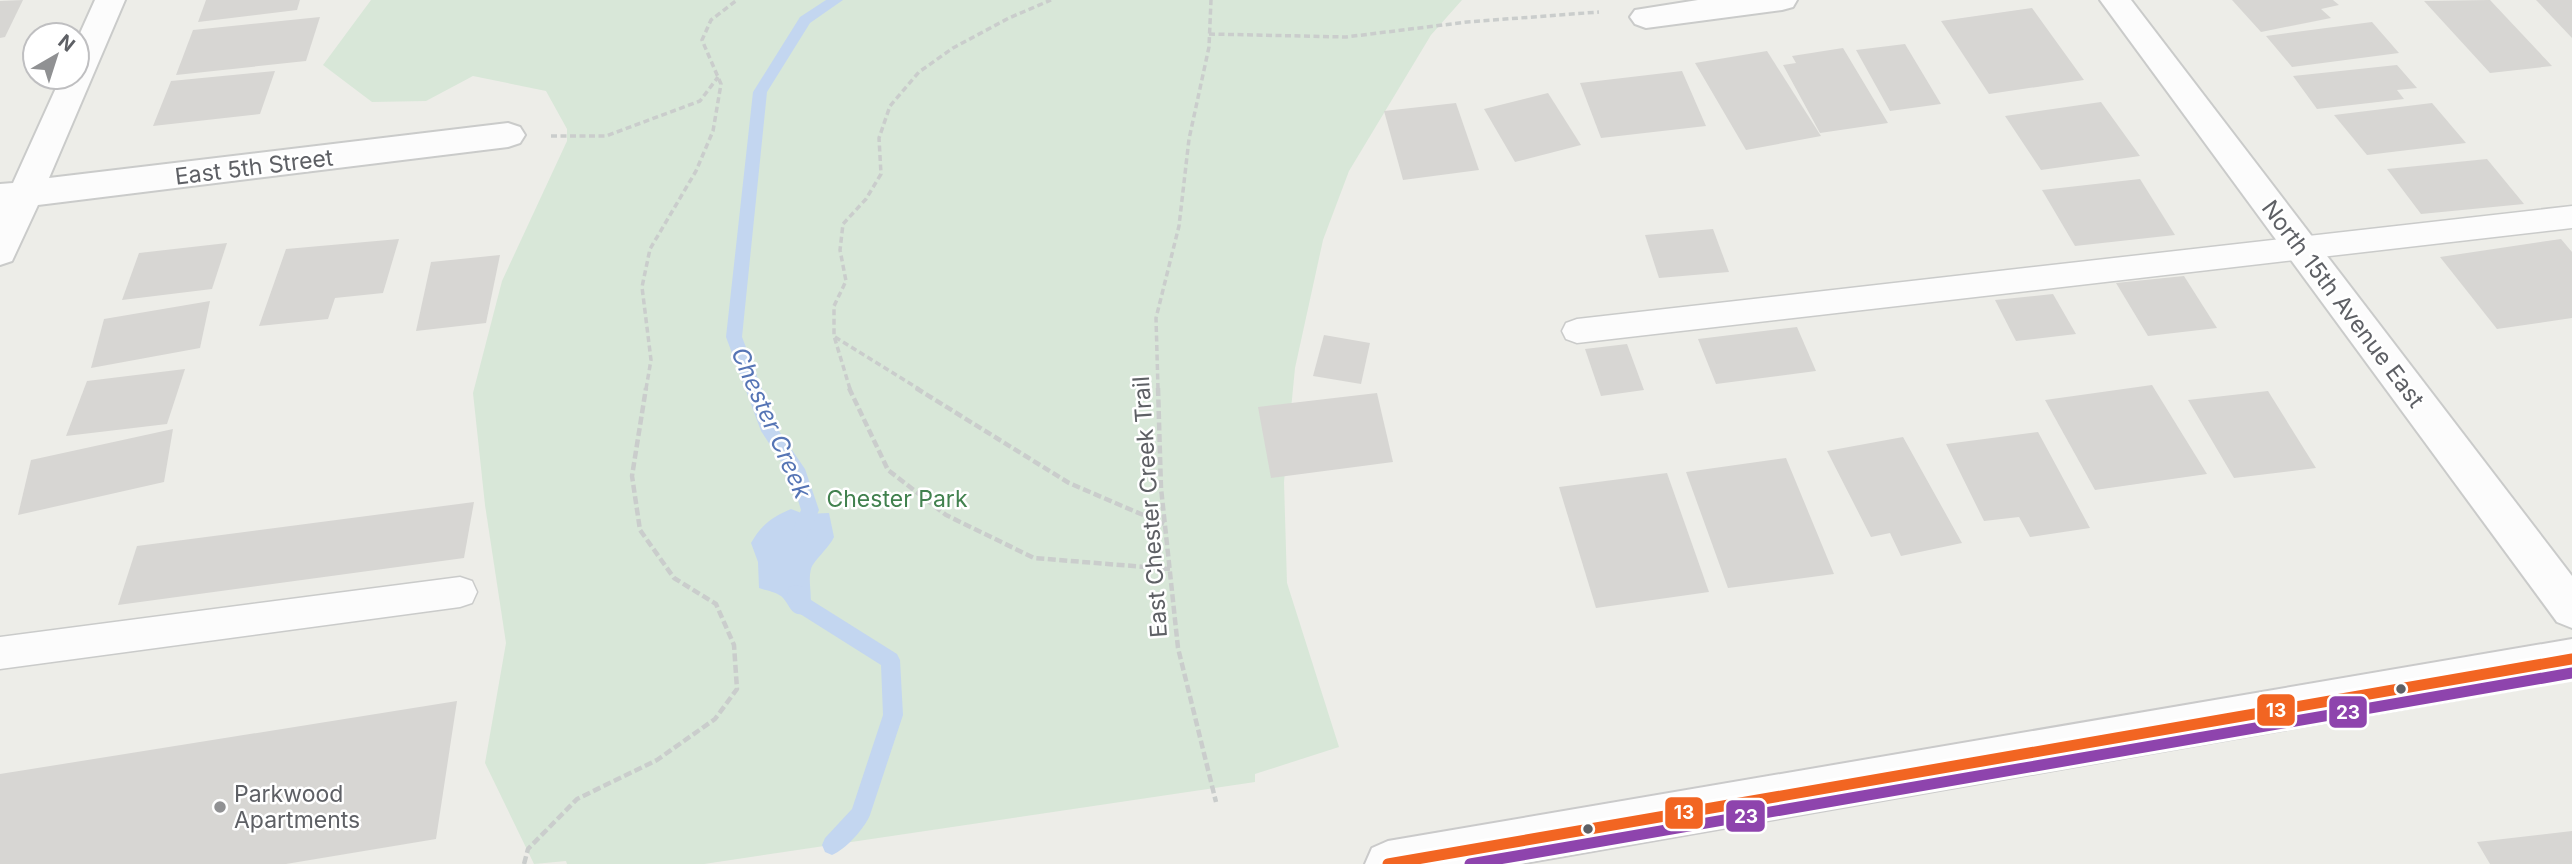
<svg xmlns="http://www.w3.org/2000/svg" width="2572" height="864" font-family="Inter,sans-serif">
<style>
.green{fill:#d8e7d8}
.water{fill:#c3d6f0}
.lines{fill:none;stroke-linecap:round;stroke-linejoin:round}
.stream{fill:#c3d6f0;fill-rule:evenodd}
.building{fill:#d7d6d3}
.service-casing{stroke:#cacbca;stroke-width:3}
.minor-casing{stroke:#cacbca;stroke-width:4}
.secondary-casing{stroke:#cacaca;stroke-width:4}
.path-far1{stroke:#cacdcc;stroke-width:3.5;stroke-dasharray:6 3.5;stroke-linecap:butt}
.path{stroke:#cacdcc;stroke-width:4.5;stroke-dasharray:8 3.5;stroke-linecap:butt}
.service{fill:#fcfcfc;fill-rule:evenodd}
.minor{fill:#fcfcfc;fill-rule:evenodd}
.secondary{fill:#fcfcfc;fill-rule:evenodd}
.bus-1-casing{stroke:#fff;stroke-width:17}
.bus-2-casing{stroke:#fff;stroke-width:17}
.bus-1{stroke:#f26522;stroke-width:11}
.bus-2{stroke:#8e44ad;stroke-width:11}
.bus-dot{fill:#5e6065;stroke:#fff;stroke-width:2.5}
.poi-dot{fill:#909193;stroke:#fff;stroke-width:2.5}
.labels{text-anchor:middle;stroke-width:5;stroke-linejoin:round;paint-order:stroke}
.street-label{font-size:23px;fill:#5e6065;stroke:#fff}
.park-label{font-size:23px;fill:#41814e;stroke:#fff}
.poi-label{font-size:23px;fill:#5e6065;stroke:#fff;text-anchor:start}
.water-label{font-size:24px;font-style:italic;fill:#5675b5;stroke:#fff}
.line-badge{stroke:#fff;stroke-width:2.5}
.badge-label{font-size:19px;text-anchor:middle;font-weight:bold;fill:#fff}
</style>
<rect width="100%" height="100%" fill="#edede8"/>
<path class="green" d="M371 0H1462L1431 35 1349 171 1323 240 1295 368 1284 482 1287 583 1339 747 1255 774V782L704 864H567L566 861 534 864 485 763 506 643 485 505 473 393 502 281 567 141V129L546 91 473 76 426 101 372 102 323 65Z"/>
<path class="water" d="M791 509 804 514 829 513 834 537C829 548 813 561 811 569 807 585 815 599 807 614 789 617 791 605 781 596 776 592 765 590 759 588L758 562 751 543C761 525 772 517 791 509Z"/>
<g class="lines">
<g class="stream">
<path d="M826 0H843L810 23 767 92 742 337 777 428 805 469 819 510 806 540 800 542 794 540 791 534 801 510 791 477 761 431 726 337 753 92 800 17Z"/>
<path d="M796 585 803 587 811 600 897 654 900 660 903 715 870 815C864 829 846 849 832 855L825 852 822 845 825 838 852 809 883 715 881 665 797 612 787 593 789 587Z"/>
</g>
</g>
<g class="building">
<path d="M23 0 5 37 0 38V1Z"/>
<path d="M206 0H300L297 10 198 22Z"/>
<path d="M2232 0H2333L2339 5 2321 9 2331 18 2261 32Z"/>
<path d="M2490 0 2552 66 2490 73 2424 1Z"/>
<path d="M2536 0H2572V38Z"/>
<path d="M2032 8 2084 80 1989 94 1941 21Z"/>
<path d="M320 17 306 61 176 75 193 30Z"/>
<path d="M2372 22 2399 53 2292 67 2266 36Z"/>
<path d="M1905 44 1941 104 1890 111 1856 50Z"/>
<path d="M1843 48 1888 123 1820 133 1783 65 1796 63 1792 56Z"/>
<path d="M1767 51 1821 136 1746 150 1695 63Z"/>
<path d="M2397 65 2417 88 2397 90 2404 99 2317 109 2293 76Z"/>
<path d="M275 71 260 114 153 126 171 81Z"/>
<path d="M1682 71 1706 126 1601 138 1580 83Z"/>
<path d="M1548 93 1581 145 1515 162 1484 109Z"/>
<path d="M2101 102 2140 156 2041 170 2005 116Z"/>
<path d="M1456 103 1479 170 1403 180 1384 111Z"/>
<path d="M2432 103 2466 143 2367 155 2334 115Z"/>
<path d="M2487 159 2524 204 2421 214 2387 169Z"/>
<path d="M2140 179 2175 235 2075 246 2042 190Z"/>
<path d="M1713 229 1729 272 1659 278 1645 235Z"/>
<path d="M399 239 383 293 335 298 328 319 259 326 286 249Z"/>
<path d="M2561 239 2572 252V318L2497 329 2440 257Z"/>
<path d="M227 243 212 289 122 300 139 253Z"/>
<path d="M500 255 486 323 416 331 431 262Z"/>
<path d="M2184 276 2217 328 2148 336 2116 283Z"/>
<path d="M2053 294 2076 334 2016 341 1995 300Z"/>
<path d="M210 301 200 348 91 368 104 319Z"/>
<path d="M1797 327 1816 371 1716 384 1698 339Z"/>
<path d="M1324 335 1370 343 1361 384 1313 376Z"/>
<path d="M1627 344 1644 390 1601 396 1585 349Z"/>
<path d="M185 369 167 424 66 436 87 381Z"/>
<path d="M2152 385 2207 474 2095 490 2045 400Z"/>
<path d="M2268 391 2316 468 2234 478 2188 400Z"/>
<path d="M1377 393 1393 462 1271 478 1258 407Z"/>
<path d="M173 429 164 482 18 515 31 460Z"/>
<path d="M2038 432 2090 528 2030 537 2019 517 1984 521 1946 444Z"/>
<path d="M1903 437 1962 543 1901 556 1890 533 1871 537 1827 451Z"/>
<path d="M1786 458 1834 574 1728 588 1686 472Z"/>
<path d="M1667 473 1709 592 1596 608 1559 487Z"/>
<path d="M474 502 464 558 118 605 137 546Z"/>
<path d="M457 701 436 839 286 864H0V774Z"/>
<path d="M2572 831V864H2490L2477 842Z"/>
</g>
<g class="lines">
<defs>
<g id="service">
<path d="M2572 206V228L1577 343 1566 339 1562 331 1566 323 1577 319Z"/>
<path d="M460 577 472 581 477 592 472 603 460 607 0 669V637Z"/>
</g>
<g id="minor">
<path d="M95 0H125L49 178 508 123 520 127 525 135 520 143 508 147 38 205 12 261 0 265V184L13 183 61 77H77V40Z"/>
<path d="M1698 0H1797L1793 7 1782 10 1646 28 1635 24 1630 17 1635 10Z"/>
<path d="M2100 0H2131L2572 576V628L2557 622Z"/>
</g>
<path id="secondary" d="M2572 639V679L1519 864H1365L1372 848 1388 841Z"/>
</defs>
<use href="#service" class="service-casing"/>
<use href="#minor" class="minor-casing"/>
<use href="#secondary" class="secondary-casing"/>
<g class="path-far1">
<path d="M1209 34 1346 37 1467 22 1599 12"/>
<path d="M551 136H606L700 101 718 77"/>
<path d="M835 337 919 389"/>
<path d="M646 389 651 360 642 287 650 249 696 171 713 131 721 84 702 40 711 20 737 0"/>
<path d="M850 389 834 336V306L846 281 840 250 843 224 866 199 881 174 879 138 890 106 919 72 953 48 1009 18 1051 0"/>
<path d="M1158 389 1156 318 1179 226 1189 139 1209 47 1211 0"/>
</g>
<g class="path">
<path d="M849 388 888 470 946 515 1034 558 1170 569"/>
<path d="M916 388 1069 483 1164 524"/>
<path d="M1158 388 1161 488 1178 648 1216 802"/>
<path d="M524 864 528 849 577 799 657 760 715 719 737 689 734 645 716 604 674 578 640 530 632 476 646 388"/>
</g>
<use href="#service" class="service"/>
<use href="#minor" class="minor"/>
<use href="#secondary" class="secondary"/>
<defs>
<path id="bus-1" d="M1388 864 2572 659"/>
<path id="bus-2" d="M1470 864 2572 673"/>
</defs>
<use href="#bus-1" class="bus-1-casing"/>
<use href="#bus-2" class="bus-2-casing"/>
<use href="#bus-1" class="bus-1"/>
<use href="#bus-2" class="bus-2"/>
</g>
<g class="bus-dot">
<circle cx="2401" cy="689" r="6"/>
<circle cx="1588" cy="829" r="6"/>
</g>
<circle class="poi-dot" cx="220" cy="807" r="7"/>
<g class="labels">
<g class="street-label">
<text transform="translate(254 167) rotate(-7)" y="8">East 5th Street</text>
<text transform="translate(2343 304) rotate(53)" y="8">North 15th Avenue East</text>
<text transform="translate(1150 507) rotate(-94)" y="8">East Chester Creek Trail</text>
</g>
<g class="park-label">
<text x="897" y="507">Chester Park</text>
</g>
<g class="poi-label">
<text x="234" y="802">Parkwood<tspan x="234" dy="26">Apartments</tspan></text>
</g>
<g class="water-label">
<text transform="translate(771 423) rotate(66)" y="8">Chester Creek</text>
</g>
</g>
<g class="line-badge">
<rect x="2256" y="693" width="40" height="34" rx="7" fill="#f26522"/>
<rect x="2328" y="695" width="40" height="34" rx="7" fill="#8e44ad"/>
<rect x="1664" y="796" width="40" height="34" rx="7" fill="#f26522"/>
<rect x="1725" y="799" width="41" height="34" rx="7" fill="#8e44ad"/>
</g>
<g class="badge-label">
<text x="2276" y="717">13</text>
<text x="2348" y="719">23</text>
<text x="1684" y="819">13</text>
<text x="1746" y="823">23</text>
</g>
<g transform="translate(56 56) rotate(39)"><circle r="33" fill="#ffffff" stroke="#bfbfc1" stroke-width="2"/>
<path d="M0-5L12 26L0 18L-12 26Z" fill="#909193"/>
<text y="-10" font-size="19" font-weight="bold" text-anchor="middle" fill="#5e6065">N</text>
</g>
</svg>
